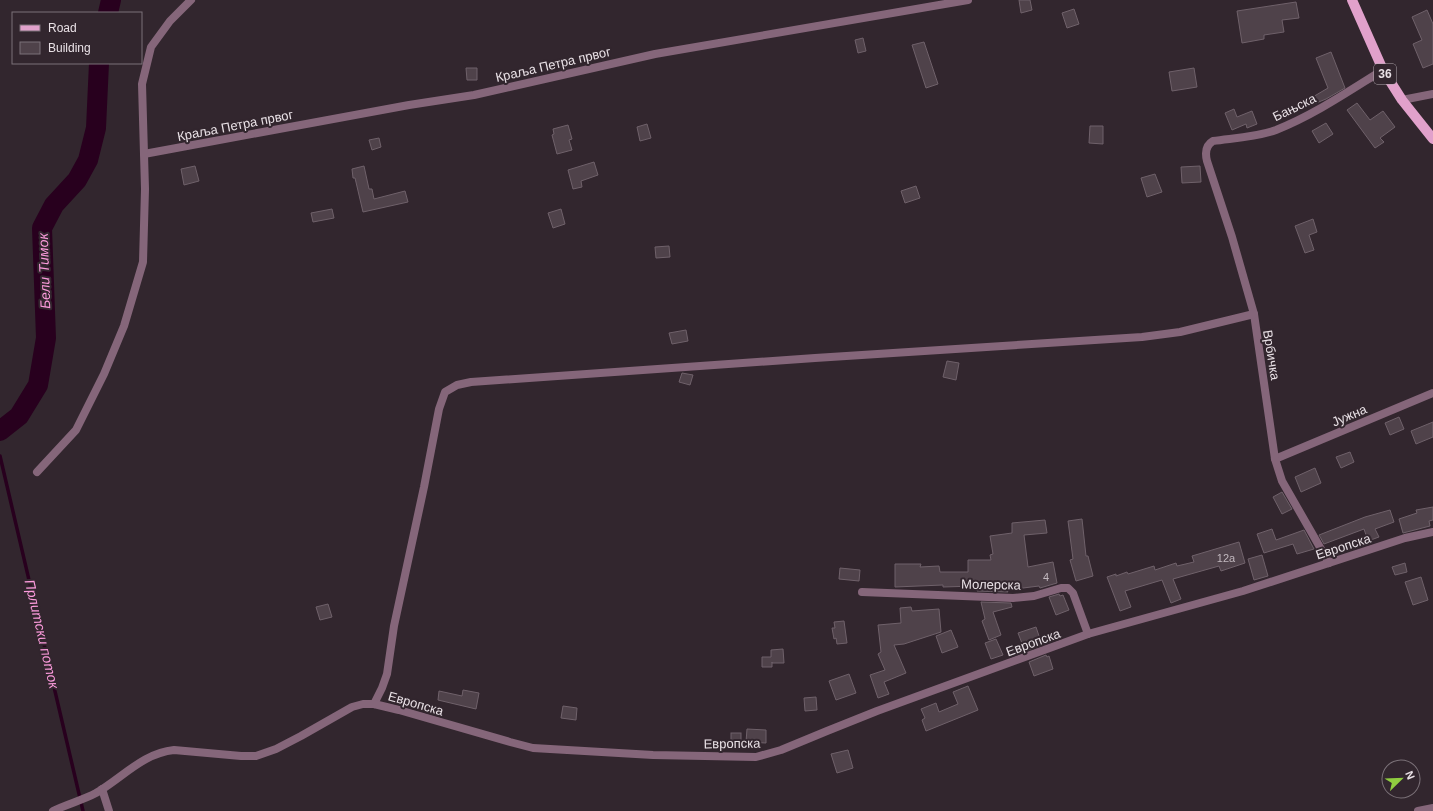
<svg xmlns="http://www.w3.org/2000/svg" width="1433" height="811" font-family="Arial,sans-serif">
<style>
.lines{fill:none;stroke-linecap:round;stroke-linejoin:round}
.stream{stroke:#28001e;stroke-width:3.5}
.river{stroke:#28001e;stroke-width:20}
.building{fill:#4f424a;stroke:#6f616a}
.minor{stroke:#85667a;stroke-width:8}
.primary{stroke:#e1a1cb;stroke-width:10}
.labels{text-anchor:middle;stroke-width:4;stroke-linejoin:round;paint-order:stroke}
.number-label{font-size:11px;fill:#c2b9bf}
.shield{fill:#32262e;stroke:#b2a9af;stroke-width:1}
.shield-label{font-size:12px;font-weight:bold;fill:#e9e1e6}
.street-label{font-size:13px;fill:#e9e1e6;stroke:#32262e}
.water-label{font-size:14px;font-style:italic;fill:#fc9bdc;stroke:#32262e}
</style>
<rect width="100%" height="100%" fill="#32262e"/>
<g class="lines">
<path class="stream" d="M0 456 83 811"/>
<g class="river">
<path d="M108 13 111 0"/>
<path d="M0 431 19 416 38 385 46 338 42 228 54 205 77 180 88 160 96 128 99 63"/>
</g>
</g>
<g class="building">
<path d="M1019 0H1030L1032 10 1021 13Z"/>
<path d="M1296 2 1299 18 1282 20 1284 32 1264 35V39L1242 43 1237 11Z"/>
<path d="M1074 9 1079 24 1067 28 1062 13Z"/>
<path d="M1427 10 1433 24V64L1423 68 1413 44 1422 40 1412 17Z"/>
<path d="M863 38 866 51 858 53 855 40Z"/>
<path d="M924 42 938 84 926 88 912 45Z"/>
<path d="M1331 52 1345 88 1326 99 1309 106 1306 101 1328 88 1316 58Z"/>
<path d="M466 68H477V80H467Z"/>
<path d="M1194 68 1197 87 1172 91 1169 72Z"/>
<path d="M1357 103 1370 120 1383 111 1395 127 1380 138 1384 142 1375 148 1347 110Z"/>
<path d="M1234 109 1237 117 1252 111 1257 124 1247 128 1246 124 1232 130 1225 113Z"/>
<path d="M1326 123 1333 134 1319 143 1312 131Z"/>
<path d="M647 124 651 138 640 141 637 127Z"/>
<path d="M568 125 572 139 569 140 572 150 557 154 552 135 554 134 553 129Z"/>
<path d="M1090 126H1103V144L1089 143Z"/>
<path d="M379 138 381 147 372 150 369 140Z"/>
<path d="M594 162 598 175 581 181 582 187 573 189 568 170Z"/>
<path d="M195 166 199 181 184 185 181 169Z"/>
<path d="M364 166 369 189H372L374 199 405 191 408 202 363 212 355 178H353L352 169Z"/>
<path d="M1200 166 1201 182 1182 183 1181 167Z"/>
<path d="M1155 174 1162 192 1147 197 1141 178Z"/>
<path d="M916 186 920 198 905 203 901 191Z"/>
<path d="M332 209 334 218 313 222 311 213Z"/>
<path d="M561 209 565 224 553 228 548 213Z"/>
<path d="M1313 219 1317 232 1309 235 1314 250 1305 253 1295 226Z"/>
<path d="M669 246 670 257 656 258 655 247Z"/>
<path d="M686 330 688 341 672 344 669 333Z"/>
<path d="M947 361 959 363 956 380 943 377Z"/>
<path d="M682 373 693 375 690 385 679 382Z"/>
<path d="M1399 417 1404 429 1390 435 1385 423Z"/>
<path d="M1433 422V437L1416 444 1411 431Z"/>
<path d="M1350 452 1354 462 1341 468 1336 457Z"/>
<path d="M1315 468 1321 483 1301 492 1295 477Z"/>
<path d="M1282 492 1292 509 1282 514 1273 497Z"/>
<path d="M1433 507V520L1429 521 1430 526 1403 533 1399 519 1417 513 1416 510Z"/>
<path d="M1390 510 1394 522 1375 529 1379 537 1368 541 1364 529 1324 544 1319 535 1365 517Z"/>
<path d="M1082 519 1086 556H1088L1093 576 1076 581 1070 560 1073 559 1068 521Z"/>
<path d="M1045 520 1047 533 1024 535 1028 567 1053 562 1057 583 1040 588 1039 586 1007 590 1008 592 977 591 976 586 943 587V585L895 587V564H921L920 567 939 566 940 572H968V560H991L990 555 993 554 990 536 1012 533V523Z"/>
<path d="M1272 529 1276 540 1304 530 1314 549 1297 554 1293 544 1264 553 1257 534Z"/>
<path d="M1239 542 1245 563 1221 571 1219 566 1173 579 1181 599 1171 603 1162 580 1125 591 1131 607 1120 611 1107 577 1116 574V576L1127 572 1128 574 1154 566 1155 570 1176 563 1177 566 1194 562 1192 556Z"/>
<path d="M1262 555 1268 576 1254 580 1248 559Z"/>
<path d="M1405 563 1407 572 1395 575 1392 567Z"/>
<path d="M840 568 860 570 859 581 839 579Z"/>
<path d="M1421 577 1428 600 1413 605 1405 582Z"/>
<path d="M1059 594 1060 596 1063 595 1069 610 1056 615 1049 597Z"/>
<path d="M981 602 1011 603 1012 607 993 612 1001 635 989 640 982 621 985 619Z"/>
<path d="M328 604 332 617 320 620 316 607Z"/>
<path d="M911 607 912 611 939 609 941 632 904 644 894 645 906 673 884 682 889 694 878 698 870 675 885 670 878 654 881 652 878 625 901 623 900 608Z"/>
<path d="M844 621 847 643 837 644 836 638 834 639 832 628H835L834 622Z"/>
<path d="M1036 627 1042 645 1025 651 1018 633Z"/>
<path d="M951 630 958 647 942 653 936 636Z"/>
<path d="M996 639 1003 655 991 659 985 643Z"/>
<path d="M783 649 784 663H772V662V667H762V657H771V650Z"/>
<path d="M1046 655 1047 657 1049 656 1053 669 1034 676 1029 662Z"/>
<path d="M849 674 856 693 836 700 829 681Z"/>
<path d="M968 686 978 710 926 731 922 720 925 718 921 709 936 703 939 712 958 704 953 692Z"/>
<path d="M463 690 479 693 476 709 438 700 439 691 462 696Z"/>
<path d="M816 697 817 710 805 711 804 698Z"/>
<path d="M563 706 577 708 576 720 561 718Z"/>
<path d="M747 729 766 730V743L746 742Z"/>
<rect x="731" y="733" width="10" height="9"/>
<path d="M848 750 853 768 837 773 831 754Z"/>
</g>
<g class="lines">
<g class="minor">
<path d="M1402 100 1433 94"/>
<path d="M144 154 409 105 474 95 655 54 968 0"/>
<path d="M1275 459 1433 393"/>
<path d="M37 472 76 430 104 374 124 326 143 262 145 189 142 84 151 47 170 21 191 0"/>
<path d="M1329 563 1282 481 1275 459 1254 314 1232 237 1207 161C1205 153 1206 145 1213 141 1234 138 1257 137 1276 130 1314 115 1349 91 1383 70"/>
<path d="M862 592 1013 598 1034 596 1061 588H1068L1073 593 1088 634"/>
<path d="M374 704 382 688 387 674 394 626 424 487 439 409 445 392 457 385 471 382 815 358 1142 337 1180 332 1254 314"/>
<path d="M102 789 109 811"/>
<path d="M53 811C67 804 83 800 96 793 122 778 143 753 174 750L241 756H256L276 749 301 736 352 707 363 704H374L399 710 510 742 533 748 653 755 756 757 781 750 827 731 877 711 1088 634 1243 591 1405 538 1433 532"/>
<path d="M1418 811 1433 808"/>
</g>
<path class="primary" d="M1352 0 1383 70 1402 100 1433 139"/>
</g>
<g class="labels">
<g class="number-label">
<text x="1226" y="562">12a</text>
<text x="1046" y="581">4</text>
</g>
<rect class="shield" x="1374" y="64" width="22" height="20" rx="3"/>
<g class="shield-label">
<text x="1385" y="78">36</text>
</g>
<g class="street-label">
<text transform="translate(553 64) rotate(-13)" y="5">Краља Петра првог</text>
<text transform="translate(1294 107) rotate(-26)" y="5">Бањска</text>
<text transform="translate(235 125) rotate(-11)" y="5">Краља Петра првог</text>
<text transform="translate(1272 355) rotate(81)" y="5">Врбичка</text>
<text transform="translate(1349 415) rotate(-23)" y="5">Јужна</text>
<text transform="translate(1343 546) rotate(-18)" y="5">Европска</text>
<text transform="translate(991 584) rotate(1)" y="5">Молерска</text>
<text transform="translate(1033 642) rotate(-20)" y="5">Европска</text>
<text transform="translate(416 703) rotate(16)" y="5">Европска</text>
<text transform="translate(732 743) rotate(-1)" y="5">Европска</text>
</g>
<g class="water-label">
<text transform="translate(44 271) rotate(-92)" y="5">Бели Тимок</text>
<text transform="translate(42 634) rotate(77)" y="5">Прлитски поток</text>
</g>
</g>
<rect x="12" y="12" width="130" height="52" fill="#32262e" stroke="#7b7178"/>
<rect x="20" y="25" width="20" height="6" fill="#e1a1cb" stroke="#7b7178"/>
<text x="48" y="32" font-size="12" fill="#e9e1e6">Road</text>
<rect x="20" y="42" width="20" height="12" fill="#4f424a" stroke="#7b7178"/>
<text x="48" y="52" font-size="12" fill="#e9e1e6">Building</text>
<g transform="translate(1401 779) rotate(67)"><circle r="19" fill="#32262e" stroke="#7b7178"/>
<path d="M0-3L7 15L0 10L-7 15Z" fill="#90cd40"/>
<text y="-6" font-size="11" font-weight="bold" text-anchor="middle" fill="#e9e1e6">N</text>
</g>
</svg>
